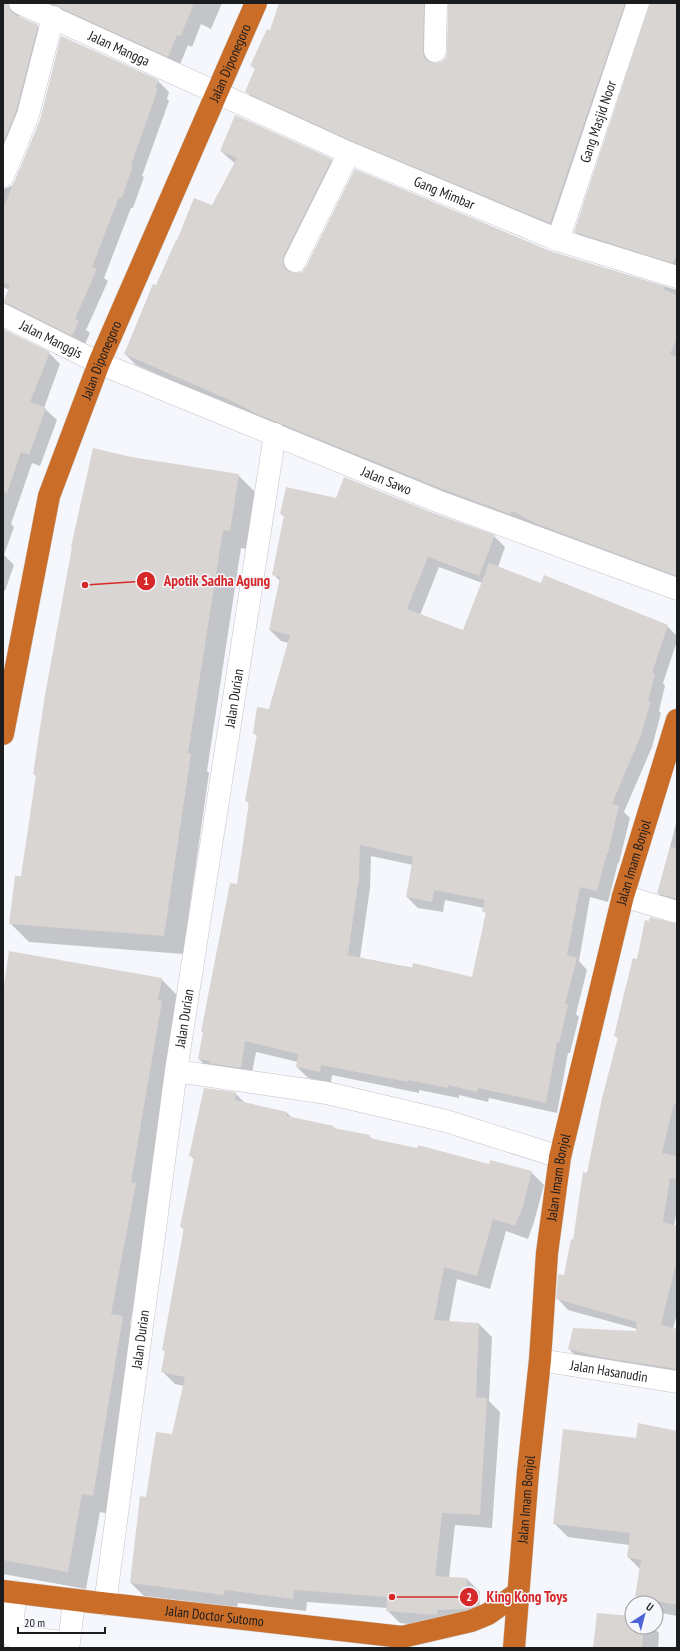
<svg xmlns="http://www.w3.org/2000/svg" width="680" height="1651" font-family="'PT Sans Narrow',sans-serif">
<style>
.shadow{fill:#0003;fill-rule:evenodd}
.building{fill:#d9d5d2;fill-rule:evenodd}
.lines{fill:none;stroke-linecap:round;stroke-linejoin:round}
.minor-casing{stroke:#c1c3c7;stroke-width:23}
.highway-casing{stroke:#d1d2d2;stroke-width:23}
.minor{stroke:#fff;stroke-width:22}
.highway{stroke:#ca6d29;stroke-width:22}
.labels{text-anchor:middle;stroke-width:3;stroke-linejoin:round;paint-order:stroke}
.street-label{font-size:14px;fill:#1b1c1e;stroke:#f5f7fc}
.leader{fill:none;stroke:#d62828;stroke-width:1.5}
.callout-dot{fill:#d62828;stroke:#f5f7fc;stroke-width:1.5}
.mark-label{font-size:12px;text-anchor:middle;font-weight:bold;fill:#fff}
.callout-label{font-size:15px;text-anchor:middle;font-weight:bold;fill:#d62828;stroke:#f5f7fc;stroke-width:3;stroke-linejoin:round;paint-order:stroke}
</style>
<rect width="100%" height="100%" fill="#f5f7fc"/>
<g class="shadow">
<path d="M3 3H27L20 10 19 17 37 26 49 37 3 182Z"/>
<path d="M38 3H222L211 29 201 24 192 47 188 45 179 67Z"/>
<path d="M285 3H440L434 14 433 64 442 63 447 58 449 3H643L561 233 257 102 246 91 255 69 252 66Z"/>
<path d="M651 3H677V271L586 242 575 232Z"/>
<path d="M158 81 169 92 167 99 169 101 142 176 144 177 133 208H131L104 278 108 281 86 330 90 333 84 346 15 314 4 302 9 290 3 287V189L12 186 15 181Z"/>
<path d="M221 151 331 160 342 170 294 266 293 274 554 253 677 290V582L549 535 523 521 521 524 262 421 136 365 125 354 157 287 212 207 235 163 232 161Z"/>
<path d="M3 329 49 353 60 364 44 408 57 420 40 466 32 463 11 524 14 527 4 555 14 565 5 591 3 590Z"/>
<path d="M131 458 238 475 257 494 248 549 241 548 207 771 209 773 183 954 29 942 10 923 21 878 37 777 34 774Z"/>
<path d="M337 499 432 514 494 536 505 547 498 567 541 584 667 626 677 636V641L663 683 665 686 659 711 661 713 652 747 624 812 630 818 619 863H618L608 902 590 897 579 961 587 970 576 1014 579 1017 570 1053H568L557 1113 489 1098 488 1102 459 1095V1098L419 1090V1093L332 1075 331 1083 308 1078 297 1067 298 1062 256 1052 251 1078 210 1070 199 1059 204 1033 202 1031 238 885 249 804 246 800 258 737 254 733 269 710 289 643 281 641 270 630 280 581 273 574 285 517 281 514ZM439 567 482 583 463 631 420 615ZM371 856 413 865 407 897 418 908 443 912 445 900 484 908 483 911 487 914 473 979 360 958 370 888Z"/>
<path d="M677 820V906L669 903 658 893Z"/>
<path d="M677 925V1209L674 1226 677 1227V1313L673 1329 677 1330V1378L580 1360 569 1349 637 1332V1329L568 1310 558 1299 574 1241 587 1174 619 1039 615 1036 637 960Z"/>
<path d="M161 979 179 997 153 1202 130 1325 140 1335 111 1514 100 1512 86 1589 3 1574V999Z"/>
<path d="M235 1093 245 1103 287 1113 292 1118 333 1127 336 1129 369 1136 373 1140 490 1165 531 1172 544 1185 534 1222 528 1239 506 1231 490 1289 457 1279 449 1322 479 1324 492 1337 489 1401 500 1412 492 1528 455 1525 449 1578 467 1579 480 1592 479 1622 426 1626 400 1623 387 1610V1608L307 1602 306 1611 238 1603 237 1607 144 1596 131 1583 147 1498 173 1435 184 1386 175 1384 162 1371 166 1352 163 1350 184 1230 181 1226 195 1160 190 1155Z"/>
<path d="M677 1434V1616L656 1612V1603H642L636 1597 641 1570 628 1557 629 1545 568 1537 554 1523 636 1439Z"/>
<path d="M632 1617V1627H653L659 1633 658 1648H594Z"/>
</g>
<g class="building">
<path d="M3 3H8L10 10 14 14 38 25 16 111 3 143Z"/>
<path d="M50 3H194L181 36 177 35 168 57Z"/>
<path d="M279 3H424L423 51 424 57 428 61 435 63 441 62 446 57 447 52 448 3H625L550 223 354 142 245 92 255 68 250 66 267 29 270 30Z"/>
<path d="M650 3H677V254L673 263 574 232Z"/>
<path d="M61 36 159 80 155 88 158 89 131 165H133L122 198 119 197 92 267 97 269 75 319 79 321 72 336 9 304 3 303 10 285 3 282V209L40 120Z"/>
<path d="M235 115 332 159 284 255 283 261 284 268 290 272 295 273 302 272 306 267 355 169 553 252 664 286 663 289 677 295V338L670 354 677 357V576L537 524 512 511 510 514 442 489 257 414 234 402 124 354 153 284 156 285 176 240H177L194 198 212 205 237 158 220 151Z"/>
<path d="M3 329 50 352 30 402 46 408 29 455 21 452 7 493 3 492Z"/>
<path d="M93 448 131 457 239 474 230 531 223 530 188 753 191 754 164 936 9 924 15 876H21L36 775 33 774 45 695 72 547H71Z"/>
<path d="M344 477 433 513 495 535 479 576 428 557 407 609 463 630 489 563 541 583 544 575 668 625 652 673 655 674 648 701H651L641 735 612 804 619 806 608 853H607L597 891 580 887 567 955 577 958 565 1004 568 1005 559 1043 557 1042 546 1103 478 1088 477 1092 448 1085V1088L408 1080V1082L321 1065 320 1072 296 1067 298 1054 245 1041 241 1068 209 1063 210 1061 198 1059 203 1032H201L230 883 237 884 249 802 245 801 257 734H253L257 707 269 709 290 635 269 630 280 577 272 575 284 515 280 514 286 487 336 498ZM360 845 413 857 406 897 432 902 434 890 485 900 482 911 486 912 472 977 413 963 412 968 348 955 359 877Z"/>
<path d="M670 847 677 848V899L657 893Z"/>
<path d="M650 917 677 924V1104L674 1103 662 1153 677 1156V1179L670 1178 663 1222 677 1226V1259L661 1325 677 1329V1369L600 1357 568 1349 573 1328 636 1331 637 1322 556 1299 558 1274 564 1275 571 1239 573 1240 583 1172 587 1173 602 1098 618 1037 614 1036 623 998 633 958 637 959 645 920 649 921Z"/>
<path d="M9 951 162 978 158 1000 162 1001 131 1182 136 1183 111 1314 123 1316 93 1496 82 1494 68 1572 3 1560V992Z"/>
<path d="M204 1088 236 1092 235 1100 287 1112V1116L334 1126 333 1128 370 1135 369 1138 417 1148 418 1145 489 1164 490 1160 532 1171 523 1206 515 1226 493 1219 477 1276 444 1267 434 1320 479 1323 476 1397 487 1398 480 1515 442 1513 435 1576 467 1578 466 1609 437 1610V1615L412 1613 386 1611 387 1597 294 1590 293 1599 225 1590 224 1595 130 1583 140 1496 146 1497 156 1432 172 1434 185 1377 161 1372 165 1351 162 1350 184 1228 180 1227 194 1157 189 1156Z"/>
<path d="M638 1423 677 1431V1605L635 1597 641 1560 627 1557 630 1533 553 1524 563 1429 636 1438Z"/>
<path d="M597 1613 632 1616V1627H644L642 1648H593Z"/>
</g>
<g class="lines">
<defs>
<g id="minor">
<path id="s1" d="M20 3 349 153 558 240 677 277"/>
<path d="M435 51 436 3"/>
<path d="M3 176 28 115 53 17"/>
<path id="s2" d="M558 240 638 3"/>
<path d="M295 261 349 153"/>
<path id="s3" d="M3 315 99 363 437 501 677 589"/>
<path d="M623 896 677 912"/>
<path d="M176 1071 327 1093 446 1121 560 1157"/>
<path id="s4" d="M540 1360 677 1382"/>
<path d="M15 1592 12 1636 69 1643 74 1600"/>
<path id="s5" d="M105 1604 176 1071 275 434"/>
</g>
<g id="highway">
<path id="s6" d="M3 734 49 496 99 363 256 3"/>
<path id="s7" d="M3 1591 92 1602 402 1637 471 1621 488 1614 518 1593"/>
<path id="s8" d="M514 1648 528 1472 540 1360 547 1253 560 1157 623 896 677 720"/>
</g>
</defs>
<use href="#minor" class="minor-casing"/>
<use href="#highway" class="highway-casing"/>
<use href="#minor" class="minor"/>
<use href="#highway" class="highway"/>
</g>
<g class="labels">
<g class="street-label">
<text dy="5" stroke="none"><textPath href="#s1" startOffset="109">Jalan Mangga</textPath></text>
<text dy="5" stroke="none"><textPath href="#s6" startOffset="712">Jalan Diponegoro</textPath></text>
<text dy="5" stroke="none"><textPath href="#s2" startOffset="125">Gang Masjid Noor</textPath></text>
<text dy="5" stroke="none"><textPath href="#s1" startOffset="465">Gang Mimbar</textPath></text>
<text dy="5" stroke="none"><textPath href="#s3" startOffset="54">Jalan Manggis</textPath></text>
<text dy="5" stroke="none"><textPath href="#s6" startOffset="388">Jalan Diponegoro</textPath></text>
<text dy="5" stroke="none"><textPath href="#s3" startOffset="418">Jalan Sawo</textPath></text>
<text dy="5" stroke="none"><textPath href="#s5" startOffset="915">Jalan Durian</textPath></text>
<text dy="5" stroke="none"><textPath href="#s8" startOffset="797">Jalan Imam Bonjol</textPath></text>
<text dy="5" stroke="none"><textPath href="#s5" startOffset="591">Jalan Durian</textPath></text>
<text dy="5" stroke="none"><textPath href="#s8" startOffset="473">Jalan Imam Bonjol</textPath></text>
<text dy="5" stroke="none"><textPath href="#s5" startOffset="267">Jalan Durian</textPath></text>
<text dy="5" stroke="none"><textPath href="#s4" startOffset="70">Jalan Hasanudin</textPath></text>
<text dy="5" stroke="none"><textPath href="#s8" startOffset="149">Jalan Imam Bonjol</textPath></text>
<text dy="5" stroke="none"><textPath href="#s7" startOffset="213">Jalan Doctor Sutomo</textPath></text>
</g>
</g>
<path class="leader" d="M85 585L146 581M392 1597L469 1597"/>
<g class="callout-dot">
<circle cx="85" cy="585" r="4"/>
<circle cx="392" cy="1597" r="4"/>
<circle cx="146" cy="581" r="10"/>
<circle cx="469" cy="1597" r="10"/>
</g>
<g class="mark-label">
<text x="146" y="585">1</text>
<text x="469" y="1601">2</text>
</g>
<g class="callout-label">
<text x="217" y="586">Apotik Sadha Agung</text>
<text x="527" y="1602">King Kong Toys</text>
</g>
<rect width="680" height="1651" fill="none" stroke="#1b1c1e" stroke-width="8"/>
<g transform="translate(644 1615) rotate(36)"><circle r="19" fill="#f5f7fc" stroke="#9e9fa3"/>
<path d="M0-3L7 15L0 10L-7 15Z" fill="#4f63d8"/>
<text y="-6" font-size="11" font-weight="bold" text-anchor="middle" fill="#1b1c1e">U</text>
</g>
<path d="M18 1627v6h87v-6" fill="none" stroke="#1b1c1e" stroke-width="2"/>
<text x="24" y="1627" font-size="12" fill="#1b1c1e" stroke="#f5f7fc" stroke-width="3" paint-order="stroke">20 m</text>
</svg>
